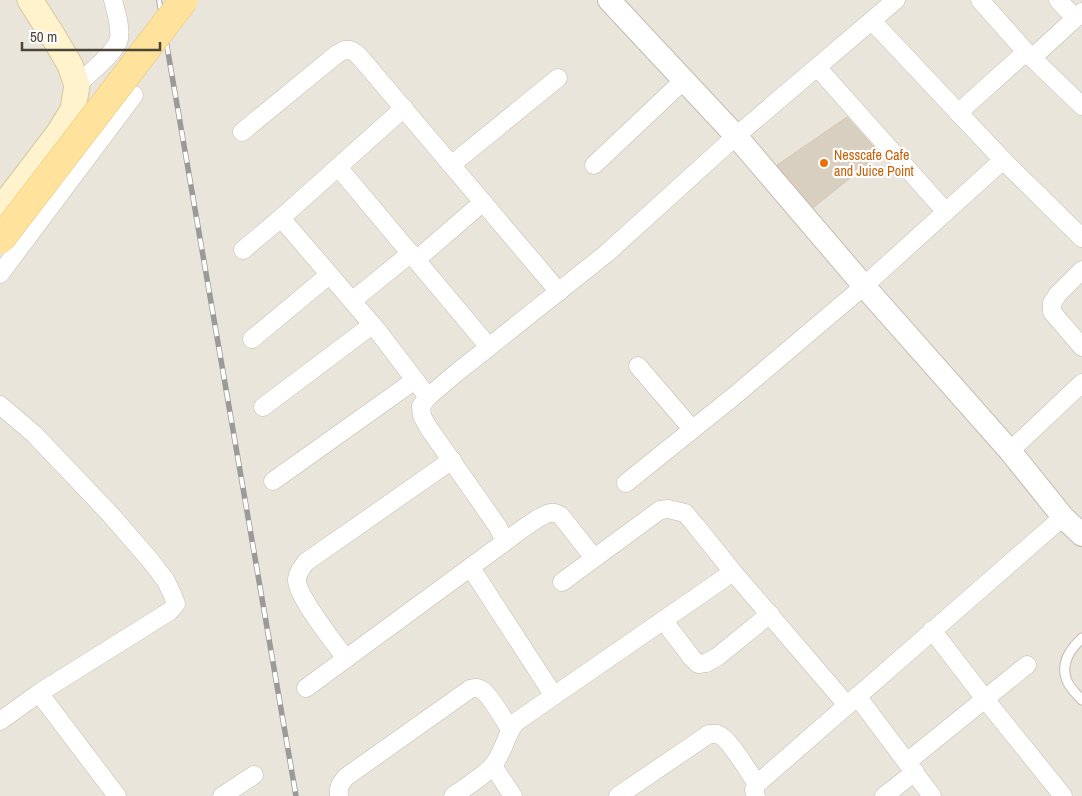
<svg xmlns="http://www.w3.org/2000/svg" width="1082" height="796" font-family="'Archivo Narrow',sans-serif">
<style>
.residential{fill:#eae5da}
.building{fill:#d8cfc1;stroke:#d3c7b4}
.lines{fill:none;stroke-linecap:round;stroke-linejoin:round}
.service-casing{stroke:#c2bbae;stroke-width:11}
.minor-casing{stroke:#c2bbae;stroke-width:19}
.tertiary-casing{stroke:#c2bbae;stroke-width:24}
.secondary-casing{stroke:#d6c79b;stroke-width:27}
.service{stroke:#fff;stroke-width:9}
.minor{stroke:#fff;stroke-width:18}
.tertiary{stroke:#fff;stroke-width:22}
.secondary{stroke:#fff3cd;stroke-width:25}
.rail-casing{stroke:#9a9a9a;stroke-width:5.5}
.rail{stroke:#fff;stroke-width:4;stroke-dasharray:11;stroke-linecap:butt}
.primary-bridge-casing{stroke:#e6c16a;stroke-width:29;stroke-linecap:butt}
.primary-bridge{stroke:#ffe39c;stroke-width:28}
.food-dot{fill:#e8710a;stroke:#fff;stroke-width:2}
.labels{text-anchor:middle;stroke-width:4.5;stroke-linejoin:round;paint-order:stroke}
.food-label{font-size:14px;fill:#c56008;stroke:#fff;text-anchor:start}
</style>
<rect width="100%" height="100%" fill="#f6f3ec"/>
<rect class="residential" x="0" y="0" width="1082" height="796"/>
<path class="building" d="M847 117 880 154 809 211 767 172Z"/>
<g class="lines">
<defs>
<path id="service" d="M1082 638C1070 649 1060 664 1067 681 1070 688 1077 695 1082 700"/>
<g id="minor">
<path d="M980 0 1026 52"/>
<path d="M1058 0 1075 18"/>
<path d="M872 21 1003 160 1082 238"/>
<path d="M1032 58 1082 12"/>
<path d="M817 67 946 212"/>
<path d="M77 85C87 75 116 53 119 39 121 26 116 12 113 0"/>
<path d="M958 113 1026 52 1082 106"/>
<path d="M242 132 337 54C340 53 342 51 345 50 353 48 360 57 365 63L559 292"/>
<path d="M451 165 558 78"/>
<path d="M594 165 684 80"/>
<path d="M338 167 489 347"/>
<path d="M281 218 377 330 428 397"/>
<path d="M243 250 281 218 404 108"/>
<path d="M416 260 483 202"/>
<path d="M1082 270 1058 294 1052 303V312L1082 347"/>
<path d="M0 274 134 95"/>
<path d="M352 301 411 253"/>
<path d="M252 339 329 275"/>
<path d="M638 366 692 429"/>
<path d="M0 405 34 434 111 515 150 560 166 581 173 596 176 604 170 611 39 693 0 721"/>
<path d="M263 407 372 325"/>
<path d="M1010 451 1082 383"/>
<path d="M273 481 415 380"/>
<path d="M626 483 733 397 864 286 1003 160"/>
<path d="M502 544C512 537 539 515 550 513 555 512 558 514 561 516L594 558"/>
<path d="M471 568 554 696"/>
<path d="M562 582 660 510 668 509 685 513 696 526 733 572 847 705"/>
<path d="M663 620 692 658 698 664 706 663 717 657 770 614"/>
<path d="M932 630 985 699 1063 796"/>
<path d="M346 659C335 643 296 596 297 579 298 572 302 567 306 562L452 460"/>
<path d="M306 688 502 544 503 538 498 527 428 427 422 416 421 406 428 397 455 374 607 253 736 136 896 0"/>
<path d="M39 693 117 796"/>
<path d="M857 696 932 796"/>
<path d="M907 762 1027 665"/>
<path d="M493 766 513 796"/>
<path d="M222 796 254 775"/>
<path d="M339 796C338 787 340 784 346 777L470 689C474 688 478 687 482 690 490 695 504 720 510 729"/>
<path d="M453 796C464 788 487 774 494 764 504 751 506 734 516 722L733 572"/>
<path d="M618 796 709 734C711 734 716 734 717 734 729 737 749 773 757 784"/>
<path d="M756 796 754 790 757 784 1063 517"/>
<path d="M884 796 915 772"/>
</g>
<path id="tertiary" d="M609 0 736 136 864 286 1010 451 1063 517 1082 535"/>
<path id="secondary" d="M0 210 58 134 73 110 77 85 70 65 53 36 30 0"/>
</defs>
<use href="#service" class="service-casing"/>
<use href="#minor" class="minor-casing"/>
<use href="#tertiary" class="tertiary-casing"/>
<use href="#secondary" class="secondary-casing"/>
<use href="#service" class="service"/>
<use href="#minor" class="minor"/>
<use href="#tertiary" class="tertiary"/>
<use href="#secondary" class="secondary"/>
<defs>
<path id="rail" d="M159 0 296 796"/>
</defs>
<use href="#rail" class="rail-casing"/>
<use href="#rail" class="rail"/>
<defs>
<path id="primary-bridge" d="M0 240 184 0"/>
</defs>
<use href="#primary-bridge" class="primary-bridge-casing"/>
<use href="#primary-bridge" class="primary-bridge"/>
</g>
<circle class="food-dot" cx="824" cy="163" r="5"/>
<g class="labels">
<g class="food-label">
<text x="834" y="160">Nesscafe Cafe<tspan x="834" dy="16">and Juice Point</tspan></text>
</g>
</g>
<path d="M22 42v8h138v-8" fill="none" stroke="#4b4439" stroke-width="2.5"/>
<text x="30" y="42" font-size="15" fill="#4b4439" stroke="#ffffff" stroke-width="4" paint-order="stroke">50 m</text>
</svg>
